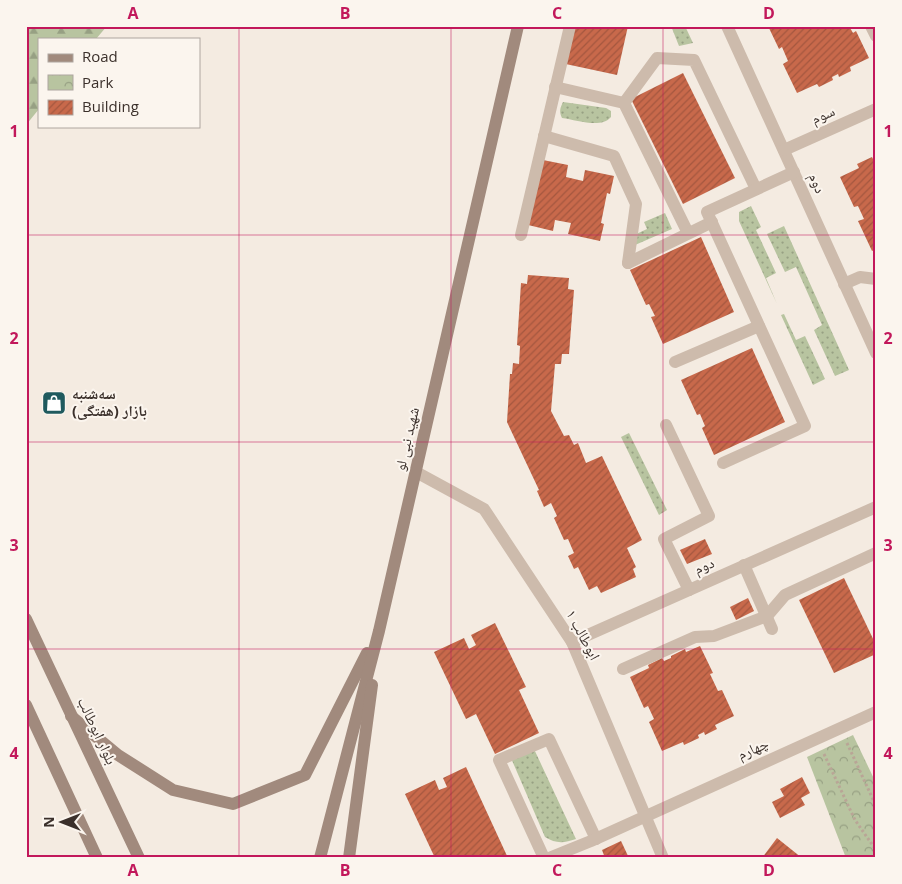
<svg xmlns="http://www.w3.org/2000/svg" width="902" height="884" font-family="'Open Sans','Noto Naskh Arabic',sans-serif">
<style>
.grass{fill:url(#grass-dots)}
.forest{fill:url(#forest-firs)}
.park{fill:url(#park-crowns)}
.building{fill:url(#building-hatch)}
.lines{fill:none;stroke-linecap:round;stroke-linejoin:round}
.path{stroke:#b9a596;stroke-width:3;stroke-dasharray:2.5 2.5;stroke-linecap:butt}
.minor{stroke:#cdbbac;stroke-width:12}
.tertiary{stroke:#cdbbac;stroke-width:12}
.secondary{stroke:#a18a7d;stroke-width:12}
.grid{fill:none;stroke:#c2185b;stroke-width:1;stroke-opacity:0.55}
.labels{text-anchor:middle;stroke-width:4;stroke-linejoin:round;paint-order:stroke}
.street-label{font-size:15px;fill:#3b302b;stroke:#fbf5ee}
.poi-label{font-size:15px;font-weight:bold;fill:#3b302b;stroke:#fbf5ee;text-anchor:start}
.neatline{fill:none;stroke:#c2185b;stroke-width:2}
.grid-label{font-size:16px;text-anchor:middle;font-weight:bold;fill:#c2185b}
</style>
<defs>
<pattern id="grass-dots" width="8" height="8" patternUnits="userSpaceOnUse" patternTransform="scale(1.25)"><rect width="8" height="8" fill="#b8c4a0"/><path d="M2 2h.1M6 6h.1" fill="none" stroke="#97a083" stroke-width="1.8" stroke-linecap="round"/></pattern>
<pattern id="forest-firs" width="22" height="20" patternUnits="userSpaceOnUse" patternTransform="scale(1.25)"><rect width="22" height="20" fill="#b8c4a0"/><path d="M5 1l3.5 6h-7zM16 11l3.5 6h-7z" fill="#97a083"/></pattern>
<pattern id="park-crowns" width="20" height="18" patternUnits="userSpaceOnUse" patternTransform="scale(1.25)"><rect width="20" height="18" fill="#b8c4a0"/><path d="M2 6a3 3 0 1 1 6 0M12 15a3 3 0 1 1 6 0" fill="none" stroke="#97a083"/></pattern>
<pattern id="building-hatch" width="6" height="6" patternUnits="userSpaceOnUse" patternTransform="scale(1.25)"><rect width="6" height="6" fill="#c8694b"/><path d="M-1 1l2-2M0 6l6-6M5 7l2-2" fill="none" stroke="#a4573f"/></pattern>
</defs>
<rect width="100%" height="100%" fill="#f4ebe1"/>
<g class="grass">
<path d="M671 26H685L693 43 679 46Z"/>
<path d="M563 102 606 108 611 111V117C601 129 577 120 562 118 559 112 560 108 563 102Z"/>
<path d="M751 206 761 227 756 230 776 273 766 278 777 304 739 221V212Z"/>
<path d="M665 213 672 229 635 245 632 236 647 229 644 222Z"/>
<path d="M784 226 849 370 835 376 814 330 822 325 796 267 785 272 767 234Z"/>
<path d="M784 314 796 340 805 336 825 379 813 385 781 315Z"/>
<path d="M629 433 667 510 659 515 621 437Z"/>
<path d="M534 749 576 839C564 843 556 844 545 837L511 758Z"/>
</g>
<path class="forest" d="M26 26H107L96 39H39V109L26 125Z"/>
<path class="park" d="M853 735 876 783V858H846L807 757Z"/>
<g class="building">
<path d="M569 26H628L617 75 561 63Z"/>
<path d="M768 26H849L853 33 856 31 869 58 850 67 851 71 839 77 838 74 832 77 833 80 819 87 817 84 797 93 783 64 788 61 782 47 779 49Z"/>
<path d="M683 73 735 178 683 204 631 99Z"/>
<path d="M872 157 874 161 876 160V249L872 251 858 221 864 219 858 206 854 207 840 177 859 168 857 164Z"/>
<path d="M538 159 568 165 566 177 583 181 585 170 614 176 610 194 607 193 601 223 604 224 600 241 568 234 571 223 555 220 553 231 524 224Z"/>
<path d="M701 237 734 312 663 344 651 317 655 316 649 304 646 305 630 270Z"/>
<path d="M528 275 569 278 568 289 574 290 569 354H562L561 364H555L551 411 564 436 569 435 574 445 578 443 586 463 602 456 642 540 627 548 636 567 633 569 636 577 601 593 597 586 589 590 578 567 574 569 568 556 574 553 568 539 564 540 554 518 557 516 551 503 544 507 537 491 539 490 507 422 510 374H512L513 363 519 364 520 346 517 345 521 283 527 284Z"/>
<path d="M752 348 785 422 714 455 702 428 705 426 700 414 697 415 681 380Z"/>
<path d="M705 539 712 554 687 564 680 550Z"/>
<path d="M844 578 876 645V654L834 673 799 600Z"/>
<path d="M748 598 754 611 736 620 730 607Z"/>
<path d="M495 623 526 687 519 690 539 733 495 754 476 714 466 719 434 652 464 638 469 649 476 645 471 635Z"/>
<path d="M700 646 713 673 710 674 718 691 722 690 734 716 715 725 717 729 705 735 704 732 698 735 699 738 684 745 683 742 662 751 649 722 654 719 648 706 644 708 630 677 649 668 648 665 662 658 664 661 671 658V656L685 649 686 652Z"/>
<path d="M466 767 508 858H435L405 794 435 780 439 790 447 787 443 778Z"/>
<path d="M802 777 810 793 801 798 805 805 780 818 772 802 784 796 780 789Z"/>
<path d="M777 838 802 858H762Z"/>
<path d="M621 841 629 858H605L602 850Z"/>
</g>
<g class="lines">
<g class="path">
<path d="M847 743 876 806"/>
<path d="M824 754 855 820 876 850"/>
</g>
<g class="minor">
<path d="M727 26 876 353"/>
<path d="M871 26 876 36"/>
<path d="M555 87 624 103 688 233"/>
<path d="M624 103 657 58 694 60 756 189"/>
<path d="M544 136 614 156 636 204 628 263"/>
<path d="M784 150 876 109"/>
<path d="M521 235 570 26"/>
<path d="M628 263 712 222"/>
<path d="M844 284 860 277 876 279"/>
<path d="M675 362 759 326"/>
<path d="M666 425 709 516 664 539 689 590"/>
<path d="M723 463 805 426 707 212 794 172"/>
<path d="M744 565 772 629"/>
<path d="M572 642 876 507"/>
<path d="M623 669 695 637 714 636 767 616 785 595 876 553"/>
<path d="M544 858 499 760 549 739 596 839"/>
<path d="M549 858 591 841 876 712"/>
</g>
<path class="tertiary" d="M416 472 484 509 572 642 663 858"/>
<g class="secondary">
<path d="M26 619 139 858"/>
<path d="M26 705 97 858"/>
<path d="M71 716 118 755 173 790 233 804 305 775 367 653"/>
<path d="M320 858 379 631 518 26"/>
<path d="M349 858 372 685"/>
</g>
</g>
<path class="grid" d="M239 26V858M451 26V858M663 26V858M26 235H876M26 442H876M26 649H876"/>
<defs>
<symbol id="shop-square" viewBox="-11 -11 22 22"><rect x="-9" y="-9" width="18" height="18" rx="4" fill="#1f5a5e" stroke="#fbf5ee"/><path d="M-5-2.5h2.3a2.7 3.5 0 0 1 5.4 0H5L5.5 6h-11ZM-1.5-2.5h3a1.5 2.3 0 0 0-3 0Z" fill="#fff"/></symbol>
</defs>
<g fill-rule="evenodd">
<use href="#shop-square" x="40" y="389" width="28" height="28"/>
</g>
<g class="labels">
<g class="street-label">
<text transform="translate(823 115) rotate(-24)" y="5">سوم</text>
<text transform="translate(817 183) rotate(66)" y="5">دوم</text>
<text transform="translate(407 439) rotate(-77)" y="5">شهید نبی لو</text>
<text transform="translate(704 566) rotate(-24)" y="5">دوم</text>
<text transform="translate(583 635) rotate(62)" y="5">ابوطالب ۱</text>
<text transform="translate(97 731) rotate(65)" y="5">بلوار ابوطالب</text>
<text transform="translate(753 749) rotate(-24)" y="5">چهارم</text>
</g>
<g class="poi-label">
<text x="72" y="399">سه‌شنبه<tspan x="72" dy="17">بازار (هفتگی)</tspan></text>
</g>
</g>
<rect width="902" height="884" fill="none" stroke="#fbf5ee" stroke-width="55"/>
<rect x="38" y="38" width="162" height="90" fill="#fbf5ee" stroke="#aea6a0"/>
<rect x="48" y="54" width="25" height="8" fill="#a18a7d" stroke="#aea6a0"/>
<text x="82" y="62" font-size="15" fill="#3b302b">Road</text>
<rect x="48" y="75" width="25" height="15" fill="url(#park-crowns)" stroke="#aea6a0"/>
<text x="82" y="88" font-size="15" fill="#3b302b">Park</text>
<rect x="48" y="100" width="25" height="15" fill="url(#building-hatch)" stroke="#aea6a0"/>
<text x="82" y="112" font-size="15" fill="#3b302b">Building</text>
<g transform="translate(62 822) rotate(270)" stroke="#fbf5ee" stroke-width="4" paint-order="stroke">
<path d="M0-4L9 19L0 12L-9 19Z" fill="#3b302b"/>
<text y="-8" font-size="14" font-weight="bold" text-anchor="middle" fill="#3b302b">N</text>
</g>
<rect x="28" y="28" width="846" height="828" class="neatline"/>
<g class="grid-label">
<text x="133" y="19">A</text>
<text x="345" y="19">B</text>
<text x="557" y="19">C</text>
<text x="769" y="19">D</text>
<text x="14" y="137">1</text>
<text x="888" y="137">1</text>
<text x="14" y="344">2</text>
<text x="888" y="344">2</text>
<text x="14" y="551">3</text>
<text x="888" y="551">3</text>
<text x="14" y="759">4</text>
<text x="888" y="759">4</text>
<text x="133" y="876">A</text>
<text x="345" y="876">B</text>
<text x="557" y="876">C</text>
<text x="769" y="876">D</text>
</g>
</svg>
